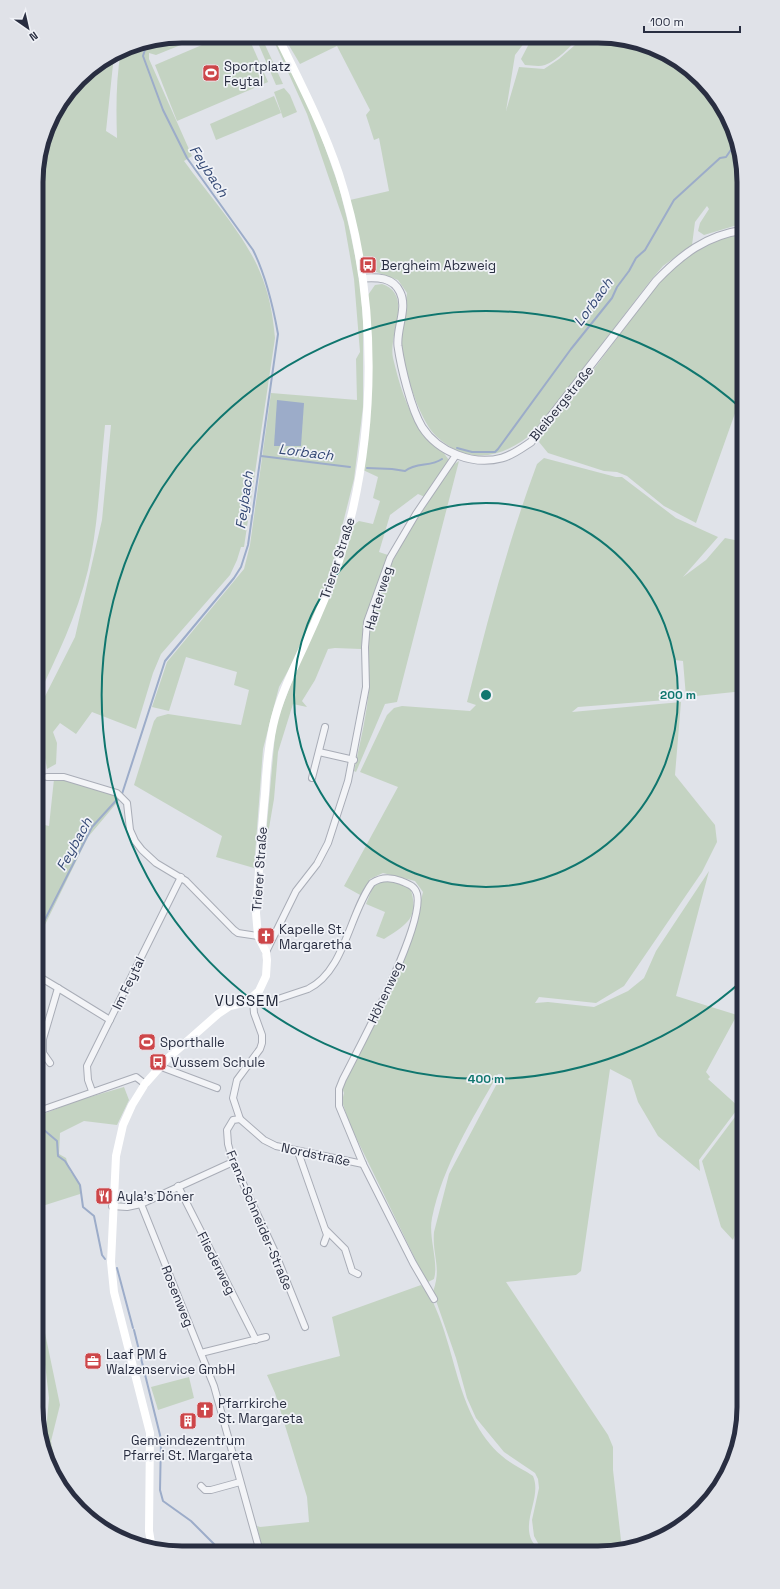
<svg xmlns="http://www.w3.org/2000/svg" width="780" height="1589" font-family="'Space Grotesk',sans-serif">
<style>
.green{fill:#c4d3c2}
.water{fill:#9cacc9}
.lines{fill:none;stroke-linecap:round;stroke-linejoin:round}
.stream{stroke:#9cacc9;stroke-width:2}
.minor-casing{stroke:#a9adb7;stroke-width:8}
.tertiary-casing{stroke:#a9adb7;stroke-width:9}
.minor{stroke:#f3f4f7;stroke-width:6}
.tertiary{stroke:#f3f4f7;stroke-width:7}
.secondary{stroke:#fff;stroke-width:8}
.ring{fill:none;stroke:#0f766e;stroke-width:2}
.labels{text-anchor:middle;stroke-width:3.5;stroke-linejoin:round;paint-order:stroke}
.poi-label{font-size:13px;fill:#292e41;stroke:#f0f2f7;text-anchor:start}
.street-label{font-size:13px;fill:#292e41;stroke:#f0f2f7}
.water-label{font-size:14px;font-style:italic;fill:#334874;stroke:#f0f2f7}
.quarter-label{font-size:15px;letter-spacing:1px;fill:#1b2031;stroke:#f0f2f7}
.rim{fill:none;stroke:#292e41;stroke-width:5}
.centre{fill:#0f766e;stroke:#f0f2f7;stroke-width:2}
.ring-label{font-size:12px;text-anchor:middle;font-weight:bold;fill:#0f766e;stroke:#f0f2f7;stroke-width:3.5;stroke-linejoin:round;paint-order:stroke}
</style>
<rect width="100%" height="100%" fill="#e0e3e9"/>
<g class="green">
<path d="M182 36H203L156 55 149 53V59L192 156 184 161C208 194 245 235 260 272 269 293 273 315 275 338L244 547H241L237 560 230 575 161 654 153 673 136 729 92 712 76 734 60 723 53 732 57 743 56 764 47 769 37 712 75 637 102 520 111 425H105C100 473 99 523 88 570 77 616 56 658 36 701V172L51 117 85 72 114 55 106 131 117 138C116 108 116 79 121 50L126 47Z"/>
<path d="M223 36H248L268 82 177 121 155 65Z"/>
<path d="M255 36H261L283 84 276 85Z"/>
<path d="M272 37H277L311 108 339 187 349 227 360 280 363 321V407L354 479 334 559 321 601 294 660 279 687 263 749 254 868 216 857 222 836 134 785 154 721 157 717 168 714 241 725 249 690 234 685 237 672 186 657 169 711 152 707 167 662 244 569 250 545 271 393 357 400 356 359 360 352 354 279 344 222 307 114Z"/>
<path d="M284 37 528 38 515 55 506 111 519 67 544 69 559 59 583 38 626 39 694 72 719 101 736 135 744 182V223L704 235 698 231 700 223 709 209 707 206 695 222 692 245 663 266 651 280 536 430C505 458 469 467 436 436 418 419 402 363 401 339 400 325 405 308 407 293L398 280 368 269 363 261 350 200 389 191 379 138 374 140 366 115 370 110 337 46 300 64Z"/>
<path d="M532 38H579C569 47 557 61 545 65 539 67 531 65 525 65L521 59Z"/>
<path d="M284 88 290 95 297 112 283 118 274 92Z"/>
<path d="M274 96 281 113 216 140 210 124Z"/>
<path d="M744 232V388L696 523 664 506 627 476 617 472 604 471 548 453 539 442 541 436C573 398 602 358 632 318 646 300 660 278 679 263 698 249 721 237 744 232Z"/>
<path d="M382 284C414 295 388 333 393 358 399 383 406 408 421 429 427 438 447 454 449 461L425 497 418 494 390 515 379 552 388 555 365 623 361 649 335 648 328 649 315 680 302 701 307 707 293 704 278 752 274 799 264 857 276 723 352 526 359 521 373 524 380 501 373 498 378 477 363 470 372 385 368 295 375 285Z"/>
<path d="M544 458 616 477H622L676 518 718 537 683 577 706 560 725 538 744 542V691L686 697 683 661 675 660 679 699 578 707 572 712 681 702 675 775 715 825 717 842 702 872 624 986 596 1003 539 997 535 1003 548 1002 594 1007 628 991 644 978 656 951 709 871 676 996 737 1015 706 1072 710 1077 708 1079 739 1107 699 1160 700 1171 658 1136 638 1102 631 1080 610 1069 581 1271 576 1275 506 1282 608 1435 613 1447V1470L622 1549 598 1553H550L539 1545 534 1536 532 1520 539 1488 538 1479 535 1473 504 1452 476 1418 467 1398 456 1358 433 1292C442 1267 432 1256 434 1232L449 1174 502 1074H498C472 1120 443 1165 432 1218 428 1237 439 1262 434 1279L428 1282 426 1281 349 1123 342 1101 344 1093 342 1088 410 944 423 892 415 881 383 873 370 879 362 896 344 886 398 787 360 772 387 715 394 708 402 706 470 711 476 705 467 702C487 622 508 542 537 464Z"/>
<path d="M459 461 397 702 385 704 356 772 354 771C360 743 367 715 369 687 370 666 365 644 370 623 385 562 418 515 453 465Z"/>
<path d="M36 746 43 779 36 787Z"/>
<path d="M54 779C73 782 106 786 120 799L88 837 38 939 36 947V823L49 826Z"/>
<path d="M384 880 410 887C420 917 408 924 384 939L376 936 385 912 366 904 374 884Z"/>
<path d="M124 1087 129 1100 117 1125 84 1121 60 1133 59 1154 66 1158 70 1171 80 1185V1194L36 1208V1117L76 1101Z"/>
<path d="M744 1105V1223L741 1221 733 1240 721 1227 702 1161Z"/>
<path d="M36 1276 41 1287 45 1333 60 1405 51 1441 60 1488 50 1466 45 1441 49 1398 43 1347 36 1345Z"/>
<path d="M421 1285 425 1290 426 1289C458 1343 453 1413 502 1456 511 1464 523 1469 533 1476 544 1501 511 1532 544 1553L263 1552 257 1526 260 1527 309 1522 307 1497 275 1393 267 1375 340 1356 332 1317Z"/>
<path d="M189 1377 194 1398 158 1410 151 1387Z"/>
</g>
<path class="water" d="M277 400 304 403 301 446H274Z"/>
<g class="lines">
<g class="stream">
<path d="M457 448 472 452H495L498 449 571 349 612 298 617 287 629 271 636 258 645 250 674 200 720 158 726 157 737 141"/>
<path d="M261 456 350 467"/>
<path d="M367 468 392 469 405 471C416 462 431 467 442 459"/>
<path d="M36 937 92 827 122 794 165 661 234 578 241 567 248 545 278 334C273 306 266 276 253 250L187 158 163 110 143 56 147 43"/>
<path d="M36 1127 44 1130 57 1141 58 1156 65 1161 80 1185 83 1207 94 1216 102 1255 105 1259"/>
<path d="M117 1268 133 1328"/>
<path d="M134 1330 161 1439 160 1490 163 1501 191 1521 222 1552"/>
</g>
<defs>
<g id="minor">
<path d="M319 752 354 760"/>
<path d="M47 777H64L117 793 127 803 130 830 135 841 142 850 156 863 186 881 234 930 238 933 258 936"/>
<path d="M312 778 325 727"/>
<path d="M266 952 296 891 317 864 328 843 348 781 366 687 365 647 367 622 390 558 416 514 456 455"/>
<path d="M43 979 58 988"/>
<path d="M253 1001 254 1013 262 1035V1043L260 1049 237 1080 233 1098 240 1119 264 1140 276 1146 363 1164"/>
<path d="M254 1003 263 1004 308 989C345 971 349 914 372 883 381 877 391 877 401 881 408 884 415 886 417 894 425 925 360 1046 343 1079L339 1089V1106L363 1164 413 1263 434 1299"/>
<path d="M50 1063 43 1053V1039L58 988 110 1020"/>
<path d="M161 1065 164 1068 217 1088"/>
<path d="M92 1091 88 1080 87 1066 181 877"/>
<path d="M36 1112 136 1077 145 1084"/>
<path d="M240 1119 233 1120 227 1130 228 1144 233 1162 274 1250 305 1327"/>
<path d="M298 1152 325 1229 345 1249 352 1271 358 1274"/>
<path d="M178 1186 256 1340"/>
<path d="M141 1204 214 1386 260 1552"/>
<path d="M112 1206 127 1207 141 1204 233 1162"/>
<path d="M324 1243 327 1235 325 1229"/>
<path d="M201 1353 266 1337"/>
<path d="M201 1486 205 1490H211L240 1482"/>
</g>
<path id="tertiary" d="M363 278C377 277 393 277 400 292 408 308 396 329 398 346 401 367 411 409 422 427 438 452 473 466 502 458 513 455 522 448 531 442L656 281C681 255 706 235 744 230"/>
</defs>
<use href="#minor" class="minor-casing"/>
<use href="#tertiary" class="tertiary-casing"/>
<use href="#minor" class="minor"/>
<use href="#tertiary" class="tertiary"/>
<path class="secondary" d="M152 1549 149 1531 150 1433 114 1292 111 1262 116 1156 123 1125 132 1105 145 1084 167 1059 218 1014 230 1006 247 1002 259 991 266 976 267 960 266 952 258 936 256 913C259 873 261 834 265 794 266 772 268 749 273 726 279 698 292 672 304 646 317 618 329 590 339 561 378 436 379 299 339 174 323 126 300 82 278 37"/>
</g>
<g class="ring">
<circle cx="486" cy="695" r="192"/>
<path d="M743 980A384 384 0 1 1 743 410"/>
</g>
<defs>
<symbol id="stadium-square" viewBox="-11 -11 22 22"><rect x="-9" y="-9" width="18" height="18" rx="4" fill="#cd4649" stroke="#f0f2f7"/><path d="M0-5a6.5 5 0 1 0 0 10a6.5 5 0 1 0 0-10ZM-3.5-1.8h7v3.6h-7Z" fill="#fff"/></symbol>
<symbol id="bus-square" viewBox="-11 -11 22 22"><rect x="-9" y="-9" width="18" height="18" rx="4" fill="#cd4649" stroke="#f0f2f7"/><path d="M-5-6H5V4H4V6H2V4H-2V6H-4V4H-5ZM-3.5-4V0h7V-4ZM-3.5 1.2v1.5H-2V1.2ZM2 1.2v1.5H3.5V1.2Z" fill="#fff"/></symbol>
<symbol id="church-square" viewBox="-11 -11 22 22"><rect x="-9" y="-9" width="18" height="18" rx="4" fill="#cd4649" stroke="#f0f2f7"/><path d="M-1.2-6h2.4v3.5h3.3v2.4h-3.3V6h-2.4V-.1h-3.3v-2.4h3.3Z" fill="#fff"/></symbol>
<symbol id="restaurant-square" viewBox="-11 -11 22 22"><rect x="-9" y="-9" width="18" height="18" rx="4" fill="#cd4649" stroke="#f0f2f7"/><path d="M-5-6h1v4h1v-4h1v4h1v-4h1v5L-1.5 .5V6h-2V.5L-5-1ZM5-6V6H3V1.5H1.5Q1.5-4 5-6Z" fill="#fff"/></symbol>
<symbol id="office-square" viewBox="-11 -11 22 22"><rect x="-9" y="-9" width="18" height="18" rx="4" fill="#cd4649" stroke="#f0f2f7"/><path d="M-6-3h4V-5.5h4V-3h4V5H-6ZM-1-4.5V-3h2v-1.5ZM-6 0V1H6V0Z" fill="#fff"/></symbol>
<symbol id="building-square" viewBox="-11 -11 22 22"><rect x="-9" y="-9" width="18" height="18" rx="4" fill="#cd4649" stroke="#f0f2f7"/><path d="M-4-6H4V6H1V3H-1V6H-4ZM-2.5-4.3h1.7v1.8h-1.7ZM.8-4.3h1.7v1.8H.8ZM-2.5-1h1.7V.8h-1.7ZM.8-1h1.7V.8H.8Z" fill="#fff"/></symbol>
</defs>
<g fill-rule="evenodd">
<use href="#stadium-square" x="201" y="63" width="20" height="20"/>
<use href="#bus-square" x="358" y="255" width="20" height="20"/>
<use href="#church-square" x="256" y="926" width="20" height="20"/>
<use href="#stadium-square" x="137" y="1032" width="20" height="20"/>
<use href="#bus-square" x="148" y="1052" width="20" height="20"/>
<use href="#restaurant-square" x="94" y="1186" width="20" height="20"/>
<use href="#office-square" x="83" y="1351" width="20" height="20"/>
<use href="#church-square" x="195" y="1400" width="20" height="20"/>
<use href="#building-square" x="178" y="1411" width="20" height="20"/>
</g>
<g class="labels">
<g class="poi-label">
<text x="224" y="71">Sportplatz<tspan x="224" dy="15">Feytal</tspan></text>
<text x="381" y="270">Bergheim Abzweig</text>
<text x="279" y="934">Kapelle St.<tspan x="279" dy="15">Margaretha</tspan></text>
<text x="160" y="1047">Sporthalle</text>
<text x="171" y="1067">Vussem Schule</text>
<text x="117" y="1201">Ayla's Döner</text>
<text x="106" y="1359">Laaf PM &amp;<tspan x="106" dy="15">Walzenservice GmbH</tspan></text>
<text x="218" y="1408">Pfarrkirche<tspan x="218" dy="15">St. Margareta</tspan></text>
<text x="188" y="1445" text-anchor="middle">Gemeindezentrum<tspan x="188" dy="15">Pfarrei St. Margareta</tspan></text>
</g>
<g class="street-label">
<text transform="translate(561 403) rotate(-51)" y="5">Bleibergstraße</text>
<text transform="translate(337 558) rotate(-72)" y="5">Trierer Straße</text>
<text transform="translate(378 598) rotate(-73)" y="5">Harterweg</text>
<text transform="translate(259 869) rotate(-86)" y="5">Trierer Straße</text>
<text transform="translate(128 983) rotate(-64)" y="5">Im Feytal</text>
<text transform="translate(385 992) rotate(-65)" y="5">Höhenweg</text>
<text transform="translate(316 1154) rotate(12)" y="5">Nordstraße</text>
<text transform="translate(260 1220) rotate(67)" y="5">Franz-Schneider-Straße</text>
<text transform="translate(217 1263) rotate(63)" y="5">Fliederweg</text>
<text transform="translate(178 1296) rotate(68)" y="5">Rosenweg</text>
</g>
<g class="water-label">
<text transform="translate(209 171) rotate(57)" y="5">Feybach</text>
<text transform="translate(593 302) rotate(-54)" y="5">Lorbach</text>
<text transform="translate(306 452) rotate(7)" y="5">Lorbach</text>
<text transform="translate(244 500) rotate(-82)" y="5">Feybach</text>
<text transform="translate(74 844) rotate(-61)" y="5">Feybach</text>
</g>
<g class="quarter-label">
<text x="247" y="1006">VUSSEM</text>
</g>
</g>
<path d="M0 0H780V1589H0ZM182 43H598A139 139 0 0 1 737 182V1407A139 139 0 0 1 598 1546H182A139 139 0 0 1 43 1407V182A139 139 0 0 1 182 43Z" fill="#e0e2e8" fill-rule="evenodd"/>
<path class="rim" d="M182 43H598A139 139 0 0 1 737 182V1407A139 139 0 0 1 598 1546H182A139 139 0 0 1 43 1407V182A139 139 0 0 1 182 43Z"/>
<circle cx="486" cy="695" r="6" class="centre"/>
<g class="ring-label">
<text x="678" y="699">200 m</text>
<text x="486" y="1083">400 m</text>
</g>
<g transform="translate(28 28) rotate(146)" stroke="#f0f2f7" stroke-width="3" paint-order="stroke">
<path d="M0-3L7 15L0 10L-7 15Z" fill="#292e41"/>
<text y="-6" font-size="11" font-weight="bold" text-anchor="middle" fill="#292e41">N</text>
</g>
<path d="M644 26v6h96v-6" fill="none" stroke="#292e41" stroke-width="2"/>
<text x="650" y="26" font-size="12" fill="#292e41" stroke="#f0f2f7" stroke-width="3" paint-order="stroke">100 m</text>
</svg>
